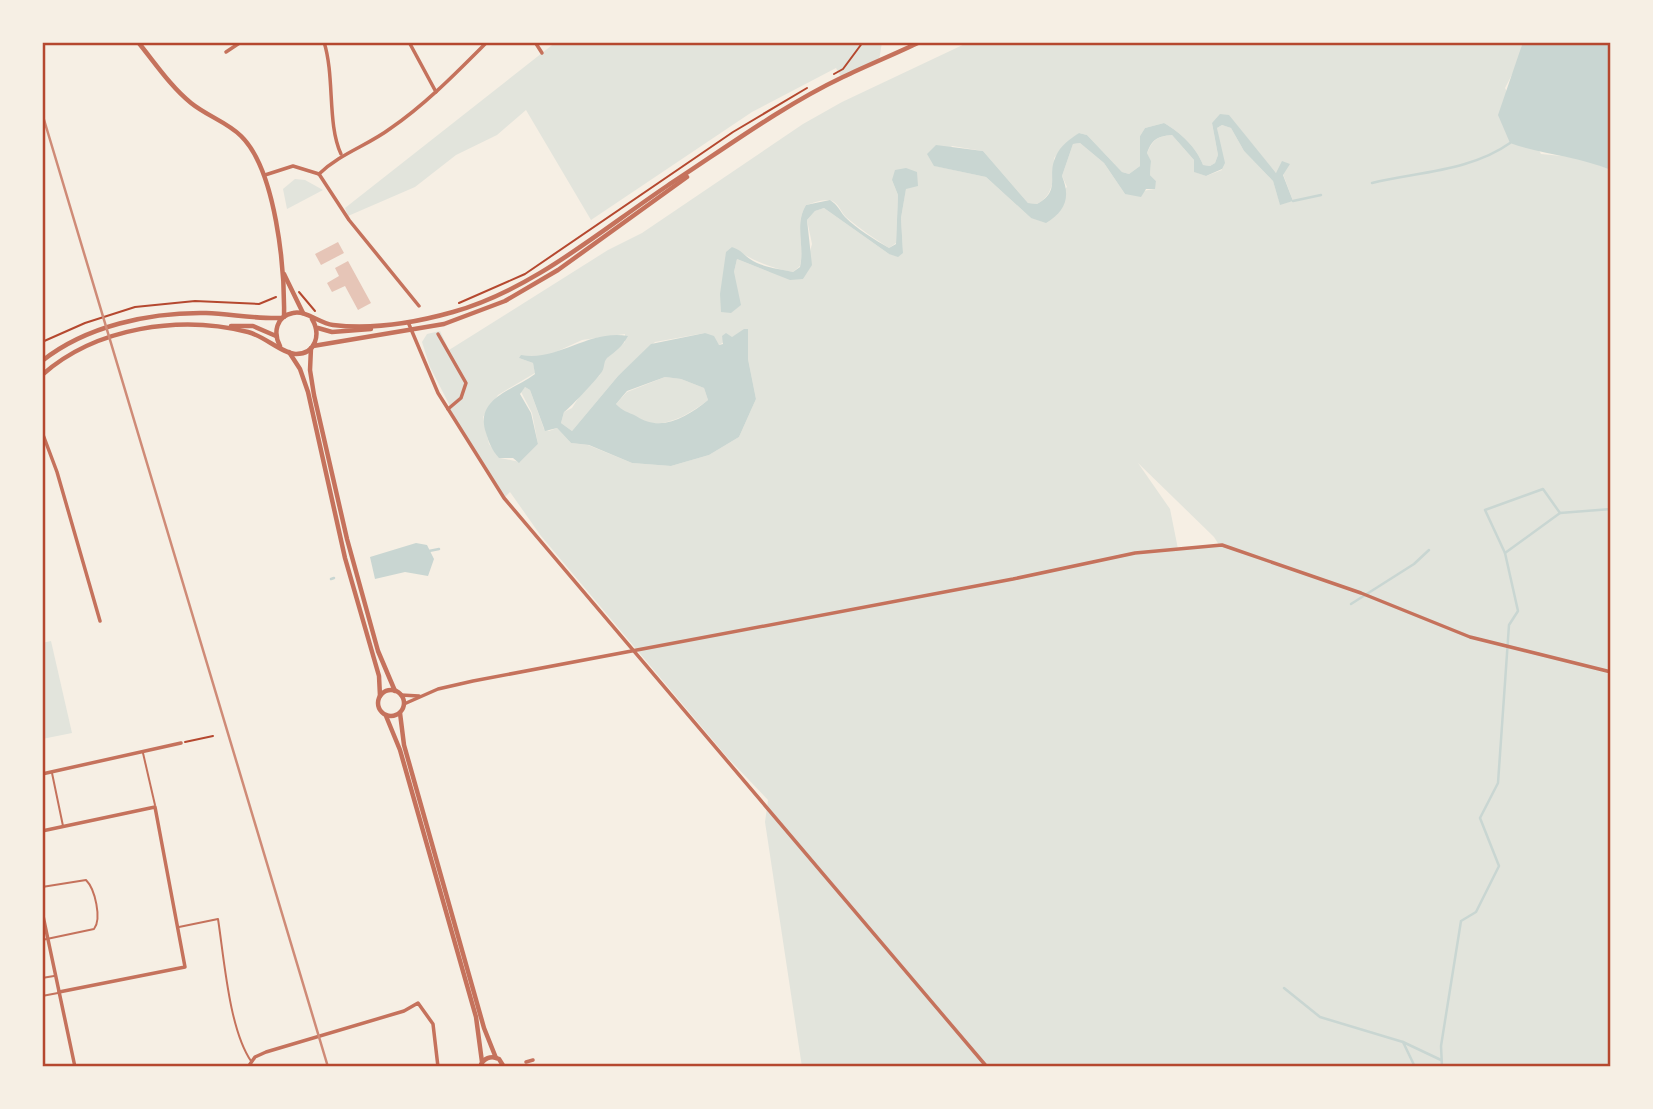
<svg xmlns="http://www.w3.org/2000/svg" width="1653" height="1109" font-family="Figtree,sans-serif">
<style>
.green{fill:#e2e4dc;fill-rule:evenodd}
.water{fill:#c9d6d2;fill-rule:evenodd}
.lines{fill:none;stroke-linecap:round;stroke-linejoin:round}
.stream{stroke:#c9d6d2;stroke-width:2.5}
.building{fill:#e6c5b7}
.path{stroke:#b5482f;stroke-width:2}
.service{stroke:#c5725c;stroke-width:2}
.minor{stroke:#c5725c;stroke-width:3.5}
.tertiary{stroke:#c5725c;stroke-width:4.5}
.rail{stroke:#cf8b77;stroke-width:2.5}
.neatline{fill:none;stroke:#b5482f;stroke-width:2.5}
</style>
<rect width="100%" height="100%" fill="#f6efe4"/>
<g class="green">
<path d="M556 42H882L879 61 841 77 836 68 752 112 591 220 526 110 497 135 456 155 415 187 348 216 345 208Z"/>
<path d="M969 42H1523L1517 65 1505 88 1541 154 1582 158 1611 170V1067H802L765 822 768 800 727 757 541 536 510 492 504 498 448 409 450 406 430 367 422 342 427 334 440 331 449 350 608 250 642 233 803 124 842 102ZM1228 115 1276 173 1289 164 1283 174 1293 201 1280 204 1273 181 1244 151 1231 128 1222 125 1217 128 1222 170 1206 176 1195 172 1194 160 1172 135C1157 136 1153 140 1147 153L1151 162 1150 175 1156 181 1154 189 1125 194 1104 163 1080 143 1073 144 1062 176 1067 187 1031 218 986 177 935 166 952 146 983 151 1028 203 1037 204C1055 194 1053 178 1054 158L1079 133 1087 135 1122 172 1129 174 1140 166V136L1145 128 1164 123C1180 132 1197 148 1203 165L1210 166 1215 163 1218 155 1212 123ZM892 180 918 185 906 188 901 218 903 253 889 254 824 208 815 211 807 220 812 244 803 279 767 271 737 259 734 272 732 247C751 260 771 268 793 272L800 266C805 245 794 225 806 205 813 203 820 200 828 200 839 201 840 212 847 218 860 229 875 239 889 248L896 243 898 195ZM705 333 719 345 724 342 722 336 732 337 747 333 748 359 756 399 739 437 709 455 671 466 632 463 588 445 571 443 557 428 549 431 544 429 530 390 525 387 520 390 532 413 538 444 520 462 500 458 489 444 483 417 498 395 535 373 533 363 519 358 547 356 582 340 625 334V342L605 359 600 375 586 386 572 408 564 412 561 423 572 431 618 376 655 342ZM1138 463 1214 537 1219 545 1178 549 1170 509Z"/>
<path d="M295 179 305 180 323 190 287 209 283 189Z"/>
<path d="M665 377 681 379 704 388 708 400C680 422 644 438 616 404L627 392Z"/>
<path d="M51 641 72 733 42 739V643Z"/>
</g>
<g class="water">
<path d="M1523 42H1611V170C1578 156 1544 155 1510 143L1498 115Z"/>
<path d="M1220 114 1229 115 1276 173 1282 161 1290 164 1283 175 1293 201 1280 205 1273 181 1244 151 1231 128 1222 125 1217 128 1225 163 1222 169 1206 176 1194 172V160L1172 135C1157 136 1152 140 1147 153L1151 161 1150 175 1156 181 1155 189H1146L1141 197 1125 194 1104 163 1080 143 1073 144 1062 176C1071 198 1065 211 1046 223L1031 218 986 177 934 166 927 154 936 145 983 151 1028 203 1037 204C1062 190 1046 176 1056 156 1060 146 1070 139 1079 133L1087 135 1122 172 1129 174 1140 166V136L1145 128 1164 123C1180 132 1197 148 1203 165L1210 166 1215 163 1218 155 1212 123Z"/>
<path d="M906 168 917 172 918 186 906 189 901 218 903 253 898 257 889 254 824 208 815 211 807 220 812 265 803 279 790 280 737 259 734 272 741 305 731 313 721 312 720 294 726 252 732 247C741 250 743 254 750 259 761 267 780 269 793 272L800 267C805 245 794 225 806 205L830 200C838 205 839 210 845 217 857 229 875 240 889 248L896 244 898 195 892 180 895 170Z"/>
<path d="M744 329H748V359L756 399 739 437 709 455 671 466 632 463 589 445 571 443 557 428 545 431 530 390 525 387 520 394 531 413 538 444 519 463 513 458H499C492 450 489 443 486 433 474 398 514 390 535 374L533 363 519 358 521 355C558 362 588 329 628 336 622 347 616 351 607 358 603 362 605 369 601 373 597 379 567 411 564 412L561 423 572 431 618 376 651 344 705 333 714 336 719 345 723 344 722 336 726 333 732 337ZM665 377 681 379 704 388 708 400C687 417 661 433 636 416 628 412 622 411 616 404L627 391Z"/>
<path d="M416 543 427 545 434 559 428 576 405 572 375 579 370 557Z"/>
</g>
<g class="lines">
<g class="stream">
<path d="M1372 183C1417 172 1471 171 1510 143"/>
<path d="M1293 201 1321 195"/>
<path d="M429 551 439 549"/>
<path d="M1505 553 1485 510 1543 489 1560 513"/>
<path d="M331 579 334 578"/>
<path d="M1351 604 1414 564 1429 550"/>
<path d="M1284 988 1320 1017 1403 1042"/>
<path d="M1415 1067 1403 1042 1441 1060"/>
<path d="M1442 1067 1441 1046 1461 921 1476 912 1499 866 1480 818 1498 783 1509 625 1518 611 1505 553 1560 513 1611 509"/>
</g>
</g>
<g class="building">
<path d="M338 242 344 253 321 265 315 254Z"/>
<path d="M348 261 371 303 358 310 345 286 332 292 327 283 339 276 335 268Z"/>
</g>
<g class="lines">
<g class="path">
<path d="M834 74 843 69 863 42"/>
<path d="M299 292 315 311"/>
<path d="M459 303 525 274 733 132 807 88"/>
<path d="M42 342 85 323 135 307 195 301 259 304 276 297"/>
<path d="M185 742 213 736"/>
</g>
<g class="service">
<path d="M143 753 155 805"/>
<path d="M52 773 63 826"/>
<path d="M42 887 86 880C95 889 102 919 94 929L42 940"/>
<path d="M179 927 218 919C224 957 229 1029 251 1061"/>
<path d="M42 978 54 976"/>
<path d="M42 996 58 993"/>
</g>
<g class="minor">
<path d="M324 42C335 77 327 124 341 154"/>
<path d="M409 42 436 92"/>
<path d="M535 42 542 53"/>
<path d="M226 52 241 42"/>
<path d="M319 174C341 153 367 146 391 128 426 104 457 72 487 42"/>
<path d="M319 174 349 220 419 306"/>
<path d="M265 175 293 166 319 174"/>
<path d="M408 322 438 393 504 498 987 1067"/>
<path d="M438 334 466 383 461 398 448 409"/>
<path d="M42 432 57 472 100 621"/>
<path d="M401 695 419 696"/>
<path d="M404 704 438 689 473 681 1013 579 1135 553 1222 545 1361 593 1470 637 1611 672"/>
<path d="M42 774 181 743"/>
<path d="M42 831 155 807 185 967 59 992"/>
<path d="M42 911 75 1067"/>
<path d="M526 1062 533 1060"/>
<path d="M248 1067 255 1057 266 1052 404 1011 418 1003 433 1024 438 1067"/>
</g>
<g class="tertiary">
<path d="M138 42C155 63 171 87 191 103 207 116 227 122 241 136 276 170 285 269 284 317"/>
<path d="M284 274 303 313"/>
<path d="M231 326H253L276 336"/>
<path d="M318 328 332 332 371 329"/>
<path d="M280 346C273 333 276 316 293 313 306 310 319 323 333 325 373 330 414 323 453 312 532 290 600 231 667 186 724 149 782 106 843 77 868 65 895 54 920 42"/>
<path d="M313 346 444 324 505 301 558 270 687 177"/>
<path d="M311 348 310 370 314 395 347 539 378 651 395 691"/>
<path d="M289 352 300 369 308 392 345 558 379 676 380 696"/>
<path d="M42 361C86 326 150 312 206 313 231 314 256 319 281 318"/>
<path d="M42 375C96 327 180 315 248 332 264 336 283 354 296 354 316 354 321 334 312 319"/>
<circle cx="391" cy="703" r="13"/>
<path d="M400 713 404 745 484 1028 496 1058"/>
<path d="M386 716 400 750 476 1017 482 1062"/>
<path d="M480 1067C483 1058 491 1055 499 1059L504 1067"/>
</g>
<path class="rail" d="M42 113 328 1067"/>
</g>
<rect width="1653" height="1109" fill="none" stroke="#f6efe4" stroke-width="88"/>
<rect x="44" y="44" width="1565" height="1021" class="neatline"/>
</svg>
